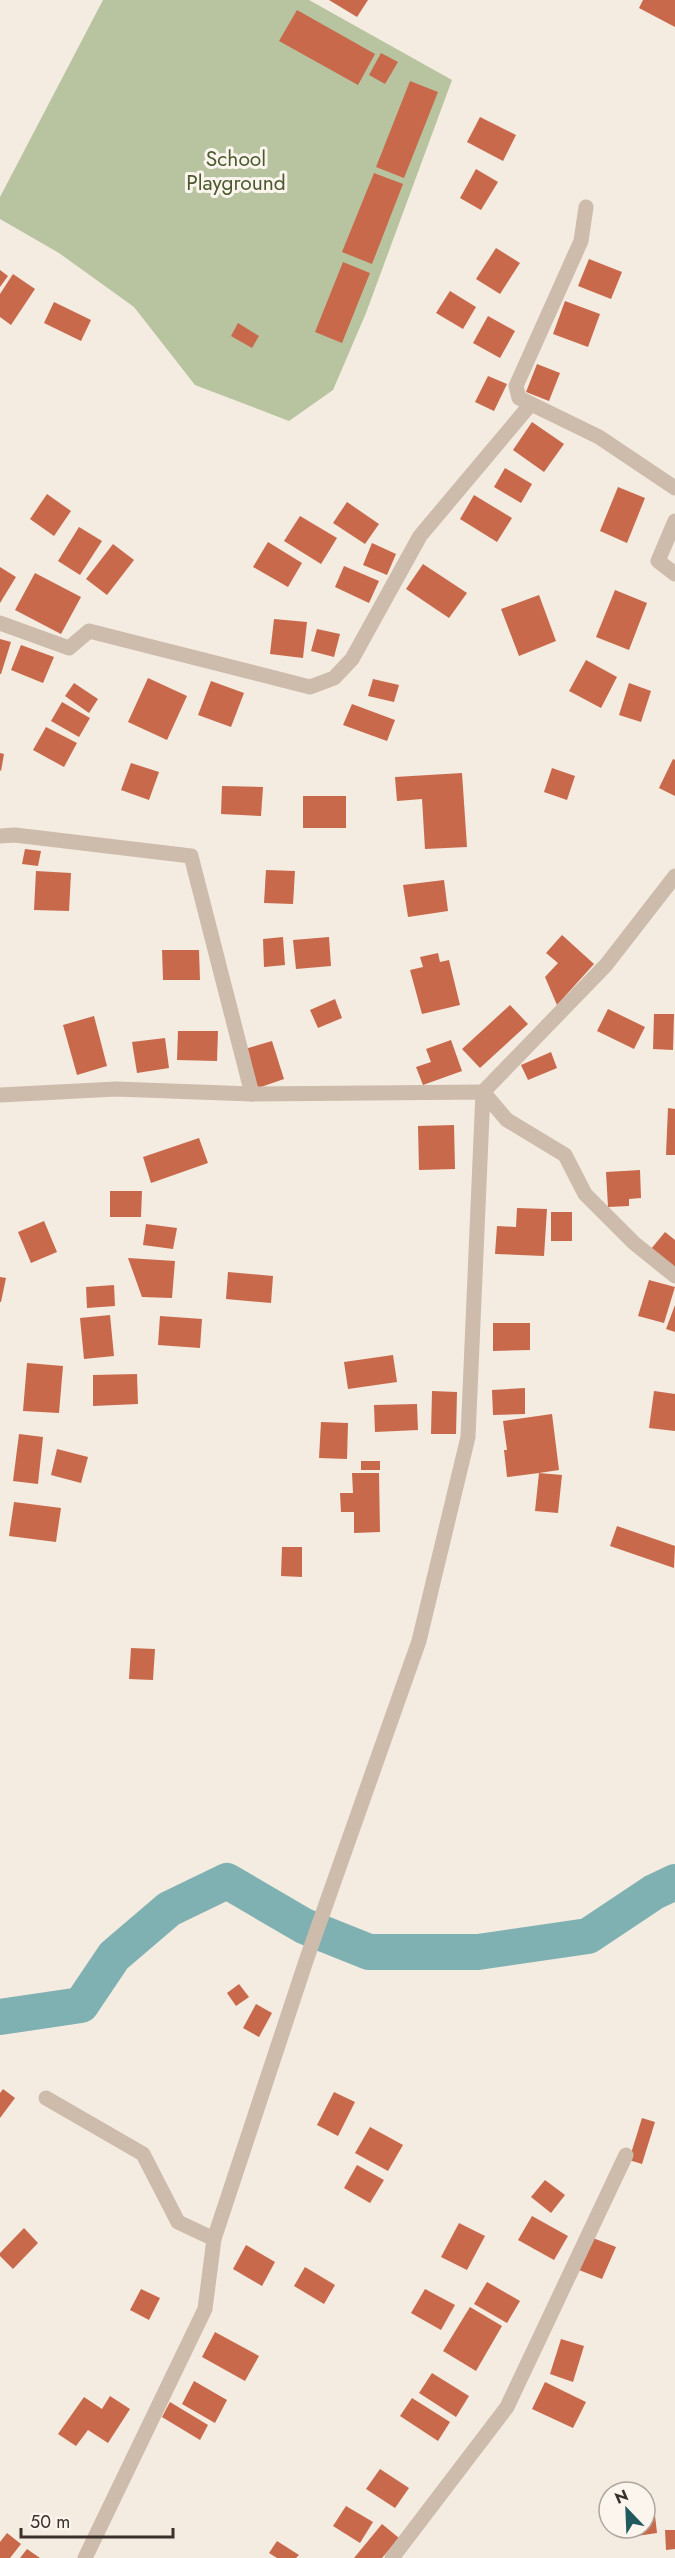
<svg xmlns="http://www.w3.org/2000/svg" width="675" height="2558" font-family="Jost,sans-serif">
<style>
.green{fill:#b8c4a0}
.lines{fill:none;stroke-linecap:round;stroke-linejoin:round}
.river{stroke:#7fb0b2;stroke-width:36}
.building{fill:#c8694b}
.minor{stroke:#cdbbac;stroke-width:15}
.labels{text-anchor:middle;stroke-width:6;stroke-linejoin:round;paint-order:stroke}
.park-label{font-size:21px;fill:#4a5a2e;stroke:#fbf5ee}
</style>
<rect width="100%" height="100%" fill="#f4ebe1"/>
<path class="green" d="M103 0H309L452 80 366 313 333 390 289 421 195 385 134 307 59 253 0 219V197Z"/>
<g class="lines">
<path class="river" d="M0 2017 81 2005 114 1956 169 1909 227 1881 304 1926 369 1952H478L588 1936 654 1892 675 1882"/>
</g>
<g class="building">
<path d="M329 0H368L357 17Z"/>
<path d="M643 0H675V27L639 8Z"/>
<path d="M297 10 375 54 358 85 279 41Z"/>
<path d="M381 53 398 62 385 84 369 75Z"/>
<path d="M410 81 438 92 404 178 376 167Z"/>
<path d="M480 117 516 135 503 161 467 142Z"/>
<path d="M476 169 498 182 481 210 460 198Z"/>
<path d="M374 173 403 184 372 264 342 252Z"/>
<path d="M496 248 520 263 500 294 476 279Z"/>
<path d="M589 259 622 272 611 299 578 286Z"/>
<path d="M343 262 370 273 342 343 315 332Z"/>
<path d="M0 270 8 276 0 287Z"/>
<path d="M13 274 35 289 11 325 0 317V294Z"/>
<path d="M450 291 476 307 463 329 436 313Z"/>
<path d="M565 301 600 314 588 347 553 334Z"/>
<path d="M54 302 91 320 81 341 44 323Z"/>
<path d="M488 316 515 331 500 358 473 343Z"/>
<path d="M238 323 259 336 252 348 231 336Z"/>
<path d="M537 364 560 373 549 401 526 392Z"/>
<path d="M488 376 507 384 494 411 475 402Z"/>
<path d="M532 422 564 444 544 472 513 450Z"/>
<path d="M505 468 532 484 521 503 494 487Z"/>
<path d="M618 487 645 498 627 543 600 531Z"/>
<path d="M47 494 71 511 54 536 30 519Z"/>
<path d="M474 495 512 518 497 542 460 519Z"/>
<path d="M347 502 379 524 365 544 333 523Z"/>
<path d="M300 516 337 538 321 564 284 541Z"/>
<path d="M79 527 102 541 80 575 58 561Z"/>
<path d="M268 542 302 563 288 587 253 567Z"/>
<path d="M372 543 396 554 387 575 363 565Z"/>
<path d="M113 544 134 560 107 595 86 579Z"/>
<path d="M423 564 467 593 449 618 406 589Z"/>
<path d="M344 566 379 581 369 603 335 587Z"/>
<path d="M0 567 16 577 0 603Z"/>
<path d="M35 573 81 597 61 634 15 610Z"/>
<path d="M615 590 647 603 629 650 596 637Z"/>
<path d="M539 595 556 641 519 656 501 609Z"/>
<path d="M274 619 307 622 303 658 270 654Z"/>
<path d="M317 629 340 634 334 657 311 651Z"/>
<path d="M0 639 11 642 1 674H0Z"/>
<path d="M21 645 54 657 43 683 11 670Z"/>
<path d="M586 660 617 677 601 708 569 691Z"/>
<path d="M148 678 187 696 167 740 128 722Z"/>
<path d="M373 679 399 685 394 702 368 696Z"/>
<path d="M211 681 244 693 231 727 198 715Z"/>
<path d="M74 683 98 699 89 713 65 696Z"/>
<path d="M629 683 651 691 641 722 619 715Z"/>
<path d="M62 702 90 718 79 737 51 721Z"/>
<path d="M352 704 395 720 387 741 343 725Z"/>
<path d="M46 727 77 743 64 767 33 750Z"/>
<path d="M0 753 4 754 1 771 0 770Z"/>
<path d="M673 759 675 760V796L659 788Z"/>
<path d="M131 763 159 772 149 800 121 790Z"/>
<path d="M552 768 575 776 567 800 544 792Z"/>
<path d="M462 773 467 847 425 849 422 799 397 801 395 777Z"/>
<path d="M222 786 263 787 261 816 221 814Z"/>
<rect x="303" y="796" width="43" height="32"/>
<path d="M25 849 41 851 38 866 22 864Z"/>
<path d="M266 870 295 871 293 904 264 903Z"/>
<path d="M36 871 71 873 69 911 34 910Z"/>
<path d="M444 880 448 911 408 917 403 885Z"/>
<path d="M562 935 594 964 557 1005 545 977 558 963 546 953Z"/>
<path d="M283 937 285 965 264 967 263 939Z"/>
<path d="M329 937 331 966 296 969 293 940Z"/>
<path d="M162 950H199L200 980H163Z"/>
<path d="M438 953 440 962 449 960 460 1005 422 1014 410 970 423 967 420 957Z"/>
<path d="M335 999 342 1018 318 1028 310 1010Z"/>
<path d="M510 1005 528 1024 480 1068 462 1049Z"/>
<path d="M608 1009 645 1027 634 1049 597 1031Z"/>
<path d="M654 1014H674L673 1050 653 1049Z"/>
<path d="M94 1016 107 1066 77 1075 63 1025Z"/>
<path d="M178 1031H218L217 1061 177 1060Z"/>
<path d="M165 1038 169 1068 137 1073 132 1042Z"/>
<path d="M451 1040 462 1071 423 1085 416 1067 431 1062 426 1049Z"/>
<path d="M272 1041 284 1079 258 1088 245 1049Z"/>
<path d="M551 1052 557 1068 528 1080 521 1065Z"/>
<path d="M668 1108 675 1109V1155H666Z"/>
<path d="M454 1125 455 1169 419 1170 418 1126Z"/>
<path d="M199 1138 208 1163 151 1183 143 1157Z"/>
<path d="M640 1170 641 1198 629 1199V1206L608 1207 606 1172Z"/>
<path d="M110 1191H142L141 1217H110Z"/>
<path d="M517 1208 547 1209 544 1256 495 1254 497 1226 516 1227Z"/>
<rect x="551" y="1212" width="21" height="29"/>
<path d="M44 1221 57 1252 31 1263 18 1232Z"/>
<path d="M146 1224 177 1228 173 1249 143 1245Z"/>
<path d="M665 1232 675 1240V1269L651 1249Z"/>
<path d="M128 1258 175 1261 172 1298 142 1297Z"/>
<path d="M228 1272 273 1276 271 1303 226 1299Z"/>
<path d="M0 1277 6 1278 1 1302H0Z"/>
<path d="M649 1280 675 1287 664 1323 638 1316Z"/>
<path d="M114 1285 115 1306 87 1308 86 1287Z"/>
<path d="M675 1305V1332L666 1329Z"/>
<path d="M110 1315 114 1356 84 1359 80 1318Z"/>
<path d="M160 1316 202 1319 200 1348 158 1345Z"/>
<path d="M493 1323H530V1350L493 1351Z"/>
<path d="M393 1355 397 1382 348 1389 344 1362Z"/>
<path d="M27 1363 63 1366 59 1413 23 1411Z"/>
<path d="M137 1374 138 1404 93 1406V1375Z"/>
<path d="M525 1388V1414L493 1415 492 1390Z"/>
<path d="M432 1391 457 1392 456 1434H431Z"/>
<path d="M654 1391 675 1394V1431L649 1428Z"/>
<path d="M417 1404 418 1430 375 1432 374 1405Z"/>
<path d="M552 1414 559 1470 539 1473 562 1475 558 1513 535 1511 539 1473 507 1477 504 1450H507L503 1421Z"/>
<path d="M321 1422 348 1423 347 1459 319 1458Z"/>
<path d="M19 1434 43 1437 38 1484 13 1481Z"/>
<path d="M57 1449 88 1457 81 1483 51 1475Z"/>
<rect x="361" y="1461" width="19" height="9"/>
<path d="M352 1473H379L380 1532 354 1533V1512H341L340 1493H353Z"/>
<path d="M14 1502 61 1508 56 1542 9 1536Z"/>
<path d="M617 1526 675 1546 674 1568 610 1546Z"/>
<path d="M282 1547H302V1577L281 1576Z"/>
<path d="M131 1648 155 1649 153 1680 129 1679Z"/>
<path d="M239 1984 249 1997 236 2006 227 1993Z"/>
<path d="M256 2004 272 2013 259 2037 243 2028Z"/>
<path d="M3 2089 15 2098 0 2118V2093Z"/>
<path d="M334 2092 355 2102 338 2136 317 2125Z"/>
<path d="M642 2118 655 2122 642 2164 629 2160Z"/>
<path d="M370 2127 403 2145 388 2171 355 2153Z"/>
<path d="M357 2165 384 2180 370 2203 344 2188Z"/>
<path d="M545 2180 565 2195 551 2213 531 2197Z"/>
<path d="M532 2216 568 2236 554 2260 518 2240Z"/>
<path d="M459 2223 485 2236 467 2270 441 2257Z"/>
<path d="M24 2228 38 2243 13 2269 0 2256V2253Z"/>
<path d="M593 2238 616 2247 602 2279 579 2270Z"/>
<path d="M246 2245 275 2262 262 2286 233 2269Z"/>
<path d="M305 2267 335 2285 324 2304 294 2286Z"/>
<path d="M487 2282 520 2301 507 2323 474 2304Z"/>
<path d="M141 2289 160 2298 149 2320 130 2310Z"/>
<path d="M425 2289 455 2305 441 2330 411 2313Z"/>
<path d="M470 2307 502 2326 476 2371 443 2351Z"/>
<path d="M215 2332 259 2356 245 2381 202 2357Z"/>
<path d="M561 2339 584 2346 573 2382 550 2374Z"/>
<path d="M432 2373 469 2396 456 2417 419 2393Z"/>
<path d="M194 2381 227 2400 215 2423 182 2404Z"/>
<path d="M545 2382 586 2402 573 2428 532 2409Z"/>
<path d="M110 2396 130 2409 108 2443 88 2430 76 2446 58 2434 84 2397 102 2409Z"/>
<path d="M412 2398 450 2422 438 2441 400 2416Z"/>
<path d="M170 2402 208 2425 200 2440 162 2417Z"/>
<path d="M380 2469 409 2488 395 2508 366 2489Z"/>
<path d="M346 2506 373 2522 360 2543 333 2526Z"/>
<path d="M654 2507 657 2533 630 2537 629 2528H645V2508Z"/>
<path d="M382 2524 399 2538 382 2558H354Z"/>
<path d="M665 2530H675V2549L666 2550Z"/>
<path d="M7 2533 21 2544 10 2558H0V2542Z"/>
<path d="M277 2541 299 2555 296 2558H277L269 2553Z"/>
<path d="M27 2549 40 2558H20Z"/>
</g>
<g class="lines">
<g class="minor">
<path d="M586 207 581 241 516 386 519 398 599 437 675 488"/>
<path d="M675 521 658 561 675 574"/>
<path d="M0 623 69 648 89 631 310 687 334 678 352 659 420 536 530 405"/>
<path d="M0 836 15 835 191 856 252 1094"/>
<path d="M0 1095 116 1089 252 1094 483 1092 507 1120 565 1155 585 1194 634 1243 675 1276"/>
<path d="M46 2098 143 2154 178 2222 214 2239"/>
<path d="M85 2558 205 2309 214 2239 307 1958 419 1641 468 1437 483 1092 606 965 675 876"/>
<path d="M392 2558 507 2407 626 2155"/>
</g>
</g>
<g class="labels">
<g class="park-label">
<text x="236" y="166">School<tspan x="236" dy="24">Playground</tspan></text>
</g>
</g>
<g transform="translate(627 2510) rotate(337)"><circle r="28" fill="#fbf5ee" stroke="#aea6a0" stroke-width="1.5"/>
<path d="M0-4.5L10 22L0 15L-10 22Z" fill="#1f5a5e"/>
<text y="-9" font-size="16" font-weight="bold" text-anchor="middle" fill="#3b302b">N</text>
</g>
<path d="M21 2528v9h152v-9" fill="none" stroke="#3b302b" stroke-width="3"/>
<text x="30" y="2528" font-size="18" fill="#3b302b" stroke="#fbf5ee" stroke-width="4.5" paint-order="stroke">50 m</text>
</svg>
